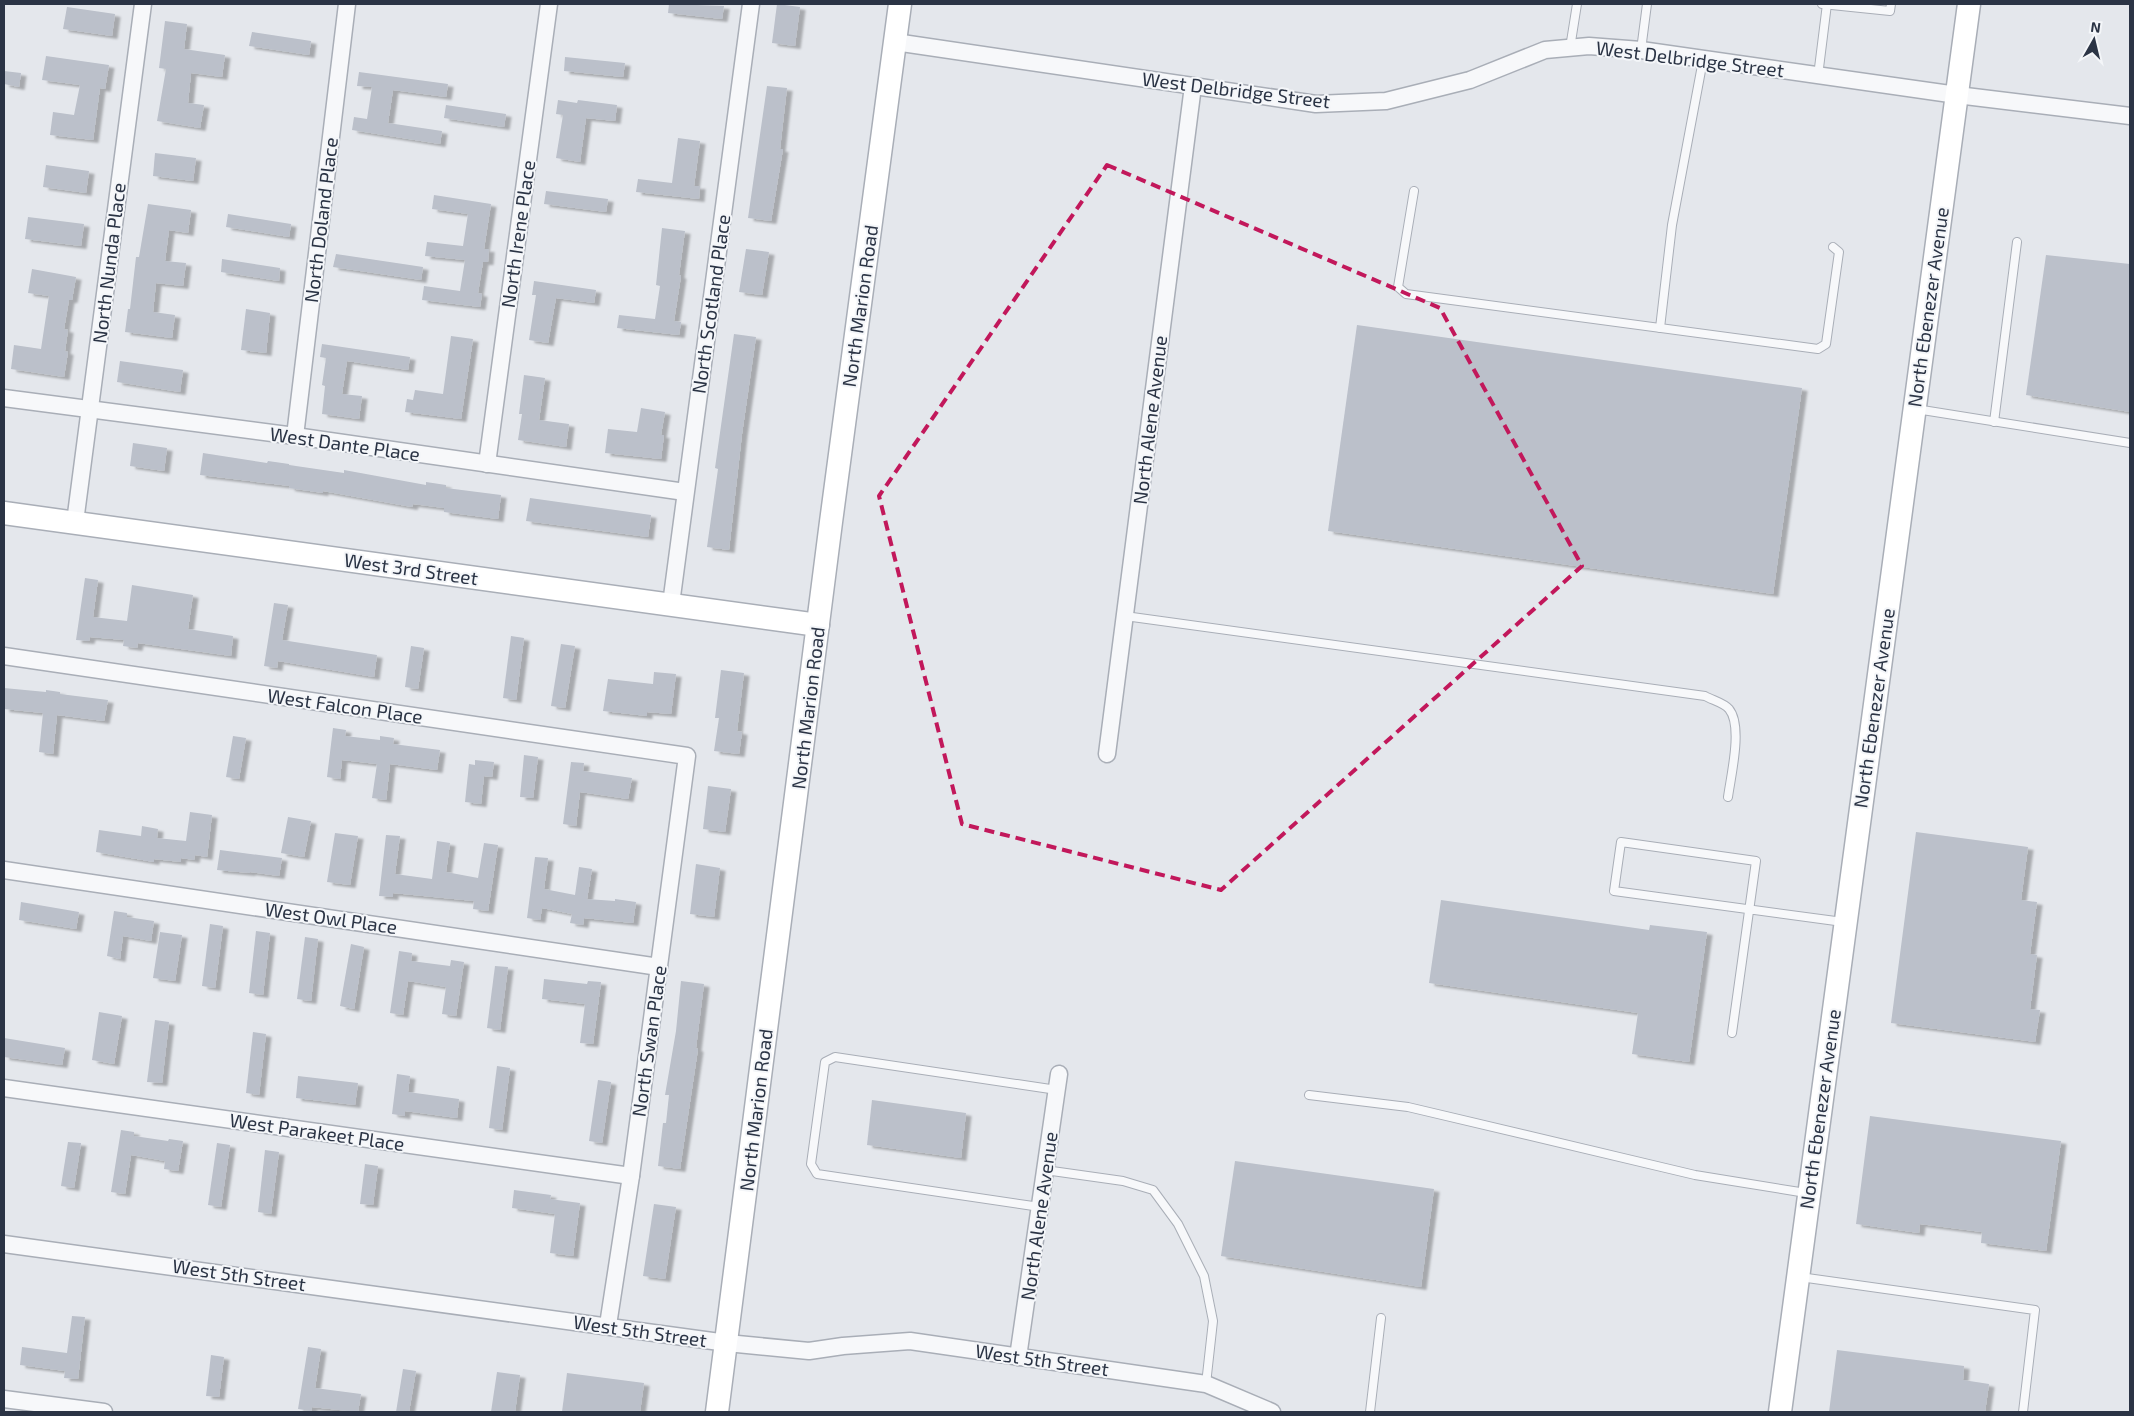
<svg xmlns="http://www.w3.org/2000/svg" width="2134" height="1416" font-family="'Exo 2',sans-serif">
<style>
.building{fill:#bbc0ca;filter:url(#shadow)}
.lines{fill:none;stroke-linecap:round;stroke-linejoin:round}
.lane-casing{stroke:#a9aeb7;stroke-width:10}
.street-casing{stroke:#a9aeb7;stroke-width:19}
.secondary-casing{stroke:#a9aeb7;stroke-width:25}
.lane{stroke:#f7f8fa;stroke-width:8}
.street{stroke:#f7f8fa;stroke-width:16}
.secondary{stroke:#fff;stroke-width:22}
.marked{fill:none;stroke:#c2185b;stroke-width:4;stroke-dasharray:10 6;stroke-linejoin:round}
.labels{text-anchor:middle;stroke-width:4;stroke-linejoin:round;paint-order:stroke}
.street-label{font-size:19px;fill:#2b3445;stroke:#f4f6f9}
</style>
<defs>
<filter id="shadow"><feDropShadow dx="5.5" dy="3" stdDeviation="1" flood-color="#0004"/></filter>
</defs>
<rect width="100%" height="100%" fill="#e4e7ec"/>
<g class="building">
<path d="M669 4 724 6 722 19 668 13Z"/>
<path d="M777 4 800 7 795 46 772 43Z"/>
<path d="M67 7 115 14 112 36 63 29Z"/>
<path d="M165 21 187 24 184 49 225 55 222 77 191 73 188 103 204 105 200 128 157 121 166 69 159 68Z"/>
<path d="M252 32 311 41 309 55 249 46Z"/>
<path d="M46 56 109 65 105 89 100 88 93 140 50 135 53 112 74 115 80 85 42 80Z"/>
<path d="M565 57 625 63 623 77 564 71Z"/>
<path d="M4 71 21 73 19 87 4 84Z"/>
<path d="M359 72 448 84 446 97 393 90 388 123 442 131 440 144 352 130 354 117 367 119 372 87 357 86Z"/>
<path d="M767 86 787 88 780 149H783L771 221 748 218Z"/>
<path d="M558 100 577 103 578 100 617 105 615 121 586 118 580 162 556 158 563 115 556 114Z"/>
<path d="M446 105 506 114 504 127 444 118Z"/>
<path d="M678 138 700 141 694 186H700L699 199 636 192 638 179 672 183Z"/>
<path d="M155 153 196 158 193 181 153 176Z"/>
<path d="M46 165 89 171 86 193 43 187Z"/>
<path d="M546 191 608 199 606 212 544 204Z"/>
<path d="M434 195 491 204 484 249H489L488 262H483L478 293 482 294 480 307 422 300 424 286 460 291 465 260 425 256 427 242 463 246 468 214 432 209Z"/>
<path d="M148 204 191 210 188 233 169 230 165 261 186 263 183 286 156 283 153 312 175 315 172 338 125 332 128 309H130L136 257H139Z"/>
<path d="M228 214 291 224 289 237 226 227Z"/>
<path d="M28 217 84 224 81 246 25 239Z"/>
<path d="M662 228 685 231 679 275 681 276 674 321 681 322 679 335 617 328 619 315 655 319 660 286 656 285Z"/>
<path d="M746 249 769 252 762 295 739 292Z"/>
<path d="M336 254 423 267 421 280 333 267Z"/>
<path d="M2046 255 2130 264V412L2026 395Z"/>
<path d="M222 259 280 268 279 281 221 272Z"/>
<path d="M32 269 76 277 72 300H69L64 329 68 330 65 351 68 352 64 377 11 369 14 345 41 349 49 296 28 293Z"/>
<path d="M534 281 596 290 594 303 556 298 548 343 529 340 536 295H532Z"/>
<path d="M246 309 270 313 266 353 241 350Z"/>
<path d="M1357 325 1802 388 1773 594 1328 531Z"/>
<path d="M734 334 756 337 742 434 729 550 707 547 718 469 715 468Z"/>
<path d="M451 336 473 339 461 419 405 412 407 399 413 400 415 390 443 394Z"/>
<path d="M322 344 410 357 408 370 347 361 342 394 362 396 359 419 322 414 325 386 322 385 326 358 320 357Z"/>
<path d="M120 361 183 370 180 392 117 382Z"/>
<path d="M524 375 545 378 539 420 569 424 566 447 518 440 522 414H519Z"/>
<path d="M641 408 665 412 661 435H664L661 459 605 453 608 429 637 432Z"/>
<path d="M133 443 167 448 164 471 130 466Z"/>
<path d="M203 453 267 463 268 461 289 464V465L344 473V470L426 485V482L446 485V488L501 495 498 519 444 512V508L413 504 412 507 323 491V493L289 488 290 486 200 475Z"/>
<path d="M530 498 651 515 648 537 526 521Z"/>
<path d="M85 578 98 580 93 617 127 621 132 585 193 595 188 629 233 636 231 656 138 643 137 648 123 646 124 640 90 637 89 641 76 640Z"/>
<path d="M274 603 288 605 282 640 377 655 374 677 278 661 277 668 264 666Z"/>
<path d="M511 636 524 638 516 700 503 698Z"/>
<path d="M561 644 575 646 565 708 551 706Z"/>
<path d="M411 646 424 648 418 689 405 687Z"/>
<path d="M721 670 744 673 737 731 742 732 739 754 714 751 719 718H715Z"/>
<path d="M654 672 676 674 671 714 647 712V716L603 711 608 679 653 684Z"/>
<path d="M4 688 46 692V690L60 692V694L108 700 104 721 57 715 53 754 39 752 43 713 4 709Z"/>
<path d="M333 728 346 730 345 736 380 740V736L394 738 393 744 440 750 437 770 390 764 386 800 372 798 377 764 342 760 340 779 327 777Z"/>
<path d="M233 736 246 738 239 779 226 777Z"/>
<path d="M524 755 538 757 533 798 520 797Z"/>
<path d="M475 760 494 762 492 777 484 776 481 804 465 802 469 764 475 765Z"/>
<path d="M571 762 584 763 583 771 632 778 628 799 580 792 576 826 563 824Z"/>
<path d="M708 786 731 789 725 832 703 829Z"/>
<path d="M190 812 212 815 207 857 195 855 194 860 181 858V862L154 859V862L96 852 99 830 141 836 142 826 158 829 157 838 186 841Z"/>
<path d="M288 817 311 821 304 857 281 853Z"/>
<path d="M1916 832 2028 847 2021 900 2037 902 2030 954 2037 955 2030 1009 2040 1010 2035 1042 1891 1023Z"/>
<path d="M335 833 358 836 350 885 327 882Z"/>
<path d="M386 835 400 836 395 874 432 879 437 841 450 843 446 872 478 878 484 843 498 845 488 911 473 909 474 901 393 893V897L379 896Z"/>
<path d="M220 850 282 858 279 876 250 872V873L217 870Z"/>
<path d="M535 857 548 858 544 889 575 895 579 867 592 869 587 899 615 901V899L636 902 633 923 584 918 583 925 570 923 572 914 542 908 540 920 527 918Z"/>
<path d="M696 864 720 868 714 917 690 914Z"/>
<path d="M1441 900 1649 930 1650 925 1707 932 1689 1062 1632 1054 1638 1013 1429 983Z"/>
<path d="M21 902 79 912 76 929 19 920Z"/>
<path d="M114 911 127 913V917L154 921 151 941 123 936 120 959 107 956Z"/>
<path d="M210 924 223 926 215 988 202 986Z"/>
<path d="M256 931 270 933 263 995 249 993Z"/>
<path d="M160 932 182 935 175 981 153 978Z"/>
<path d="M305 937 318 939 311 1001 297 999Z"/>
<path d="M351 944 364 947 354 1009 340 1006Z"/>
<path d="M399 951 412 953 411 961 450 966 451 960 464 962 456 1016 442 1014 446 987 408 981 403 1015 390 1013Z"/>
<path d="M495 966 508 967 500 1030 487 1028Z"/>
<path d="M544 979 587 984 588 981 601 982 593 1044 580 1043 585 1004 542 999Z"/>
<path d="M681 981 704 984 696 1048 698 1049 680 1169 658 1166 663 1123H666L669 1095H665L676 1031Z"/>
<path d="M99 1012 122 1016 114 1064 92 1060Z"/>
<path d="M155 1020 169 1022 162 1083 147 1082Z"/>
<path d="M253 1032 266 1034 259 1095 246 1093Z"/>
<path d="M4 1038 65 1048 62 1065 4 1057Z"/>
<path d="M497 1066 510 1068 502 1130 489 1128Z"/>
<path d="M397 1074 410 1076 408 1092 459 1099 457 1118 405 1111V1116L392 1114Z"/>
<path d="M298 1076 358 1083 355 1105 296 1098Z"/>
<path d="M598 1080 611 1082 602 1143 589 1141Z"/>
<path d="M872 1100 966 1113 961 1158 867 1145Z"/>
<path d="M1870 1116 2061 1141 2046 1251 1981 1243 1982 1232 1920 1224 1919 1233 1856 1224Z"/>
<path d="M121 1130 134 1132V1136L168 1141 169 1139 183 1141 178 1171 164 1169 165 1161 131 1155 125 1194 111 1192Z"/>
<path d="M68 1142 81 1143 74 1188 61 1186Z"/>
<path d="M217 1143 230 1145 221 1207 208 1205Z"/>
<path d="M265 1150 279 1152 271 1214 258 1212Z"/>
<path d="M1235 1161 1434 1189 1421 1287 1221 1256Z"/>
<path d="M365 1164 378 1166 373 1205 360 1204Z"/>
<path d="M514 1190 551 1195 550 1199 580 1203 573 1256 550 1253 555 1214 512 1208Z"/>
<path d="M654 1204 676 1207 665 1279 643 1276Z"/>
<path d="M72 1316 85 1317 78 1379 64 1378 65 1371 20 1365 22 1347 67 1353Z"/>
<path d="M308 1347 321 1349 315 1388 361 1394 358 1412 312 1407 311 1411 298 1409Z"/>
<path d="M1837 1350 1964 1366 1963 1380 1989 1384 1985 1412H1829Z"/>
<path d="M211 1355 224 1357 219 1397 206 1396Z"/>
<path d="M403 1369 416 1371 409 1412H396Z"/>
<path d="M497 1372 520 1375 515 1412H491Z"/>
<path d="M567 1373 644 1383 640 1412H562Z"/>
</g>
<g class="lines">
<defs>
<g id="lane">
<path d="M1822 4 1890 11 1891 4"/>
<path d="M1570 48 1577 4"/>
<path d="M1641 50 1647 4"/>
<path d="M1818 76 1827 4"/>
<path d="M1414 191 1398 287 1406 294 1818 349 1826 344 1839 252 1833 247"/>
<path d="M1660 328 1672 225 1703 60"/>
<path d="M1916 409 2130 443"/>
<path d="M1994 422 2017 242"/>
<path d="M1125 616 1705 696C1712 700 1724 703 1729 709 1743 726 1731 775 1728 797"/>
<path d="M1732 1033 1756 861 1621 842 1614 891 1843 922"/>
<path d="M1309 1095 1408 1107 1695 1175 1806 1193"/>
<path d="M1045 1170 1123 1181 1153 1190 1178 1224 1204 1276 1213 1321 1206 1384"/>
<path d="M1040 1207 817 1174 811 1164 825 1062 835 1057 1057 1090"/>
<path d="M1800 1277 2035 1310 2023 1412"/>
<path d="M1370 1412 1381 1318"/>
</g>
<g id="street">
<path d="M895 42 1316 104 1386 101 1470 80 1545 50 1589 46 1641 50 1957 95 2130 116"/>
<path d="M4 398 295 436 685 492"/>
<path d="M295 436 347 4"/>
<path d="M487 464 549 4"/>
<path d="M75 522 143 4"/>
<path d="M671 604 751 4"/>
<path d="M4 656 687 756 631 1176 608 1325"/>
<path d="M1107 754 1193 86"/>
<path d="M4 870 659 967"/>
<path d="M4 1088 631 1176"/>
<path d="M4 1244 727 1343 809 1351 843 1346 910 1341 1206 1384 1272 1412"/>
<path d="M1018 1357 1059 1074"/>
<path d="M4 1399 104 1412"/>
</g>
<g id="secondary">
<path d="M4 513 818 625"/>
<path d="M717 1412 831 522 900 4"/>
<path d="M1780 1412 1969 4"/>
</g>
</defs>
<use href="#lane" class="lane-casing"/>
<use href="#street" class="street-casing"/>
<use href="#secondary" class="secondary-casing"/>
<use href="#lane" class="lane"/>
<use href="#street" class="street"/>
<use href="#secondary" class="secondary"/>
</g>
<path class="marked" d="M1107 165 1440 308 1582 566 1221 890 962 824 879 496Z"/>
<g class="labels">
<g class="street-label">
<text transform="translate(1690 59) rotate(7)" y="7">West Delbridge Street</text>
<text transform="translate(1236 90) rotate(7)" y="7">West Delbridge Street</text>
<text transform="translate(321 220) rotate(-83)" y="7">North Doland Place</text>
<text transform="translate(518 234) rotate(-82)" y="7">North Irene Place</text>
<text transform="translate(109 263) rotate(-83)" y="7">North Nunda Place</text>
<text transform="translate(711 304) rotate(-82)" y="7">North Scotland Place</text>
<text transform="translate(860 306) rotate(-82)" y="7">North Marion Road</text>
<text transform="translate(1928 307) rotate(-82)" y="7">North Ebenezer Avenue</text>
<text transform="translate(1150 420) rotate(-83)" y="7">North Alene Avenue</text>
<text transform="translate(345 444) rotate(8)" y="7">West Dante Place</text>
<text transform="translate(411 569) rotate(8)" y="7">West 3rd Street</text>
<text transform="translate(345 706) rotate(8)" y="7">West Falcon Place</text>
<text transform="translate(808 708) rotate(-83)" y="7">North Marion Road</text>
<text transform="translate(1874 708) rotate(-82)" y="7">North Ebenezer Avenue</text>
<text transform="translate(331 918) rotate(8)" y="7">West Owl Place</text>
<text transform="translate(649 1041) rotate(-82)" y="7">North Swan Place</text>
<text transform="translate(1820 1109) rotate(-82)" y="7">North Ebenezer Avenue</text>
<text transform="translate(756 1110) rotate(-83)" y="7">North Marion Road</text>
<text transform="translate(317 1132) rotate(8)" y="7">West Parakeet Place</text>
<text transform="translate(1039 1216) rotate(-82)" y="7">North Alene Avenue</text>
<text transform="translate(239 1275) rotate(8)" y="7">West 5th Street</text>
<text transform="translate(640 1331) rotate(8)" y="7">West 5th Street</text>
<text transform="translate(1042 1360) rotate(8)" y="7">West 5th Street</text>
</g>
</g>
<rect width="2134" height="1416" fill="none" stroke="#2b3445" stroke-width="10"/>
<g transform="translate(2094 40) rotate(8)" stroke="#f4f6f9" stroke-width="4" paint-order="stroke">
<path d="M0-4L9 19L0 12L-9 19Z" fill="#2b3445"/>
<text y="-8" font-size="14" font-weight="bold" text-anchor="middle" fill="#2b3445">N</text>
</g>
</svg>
